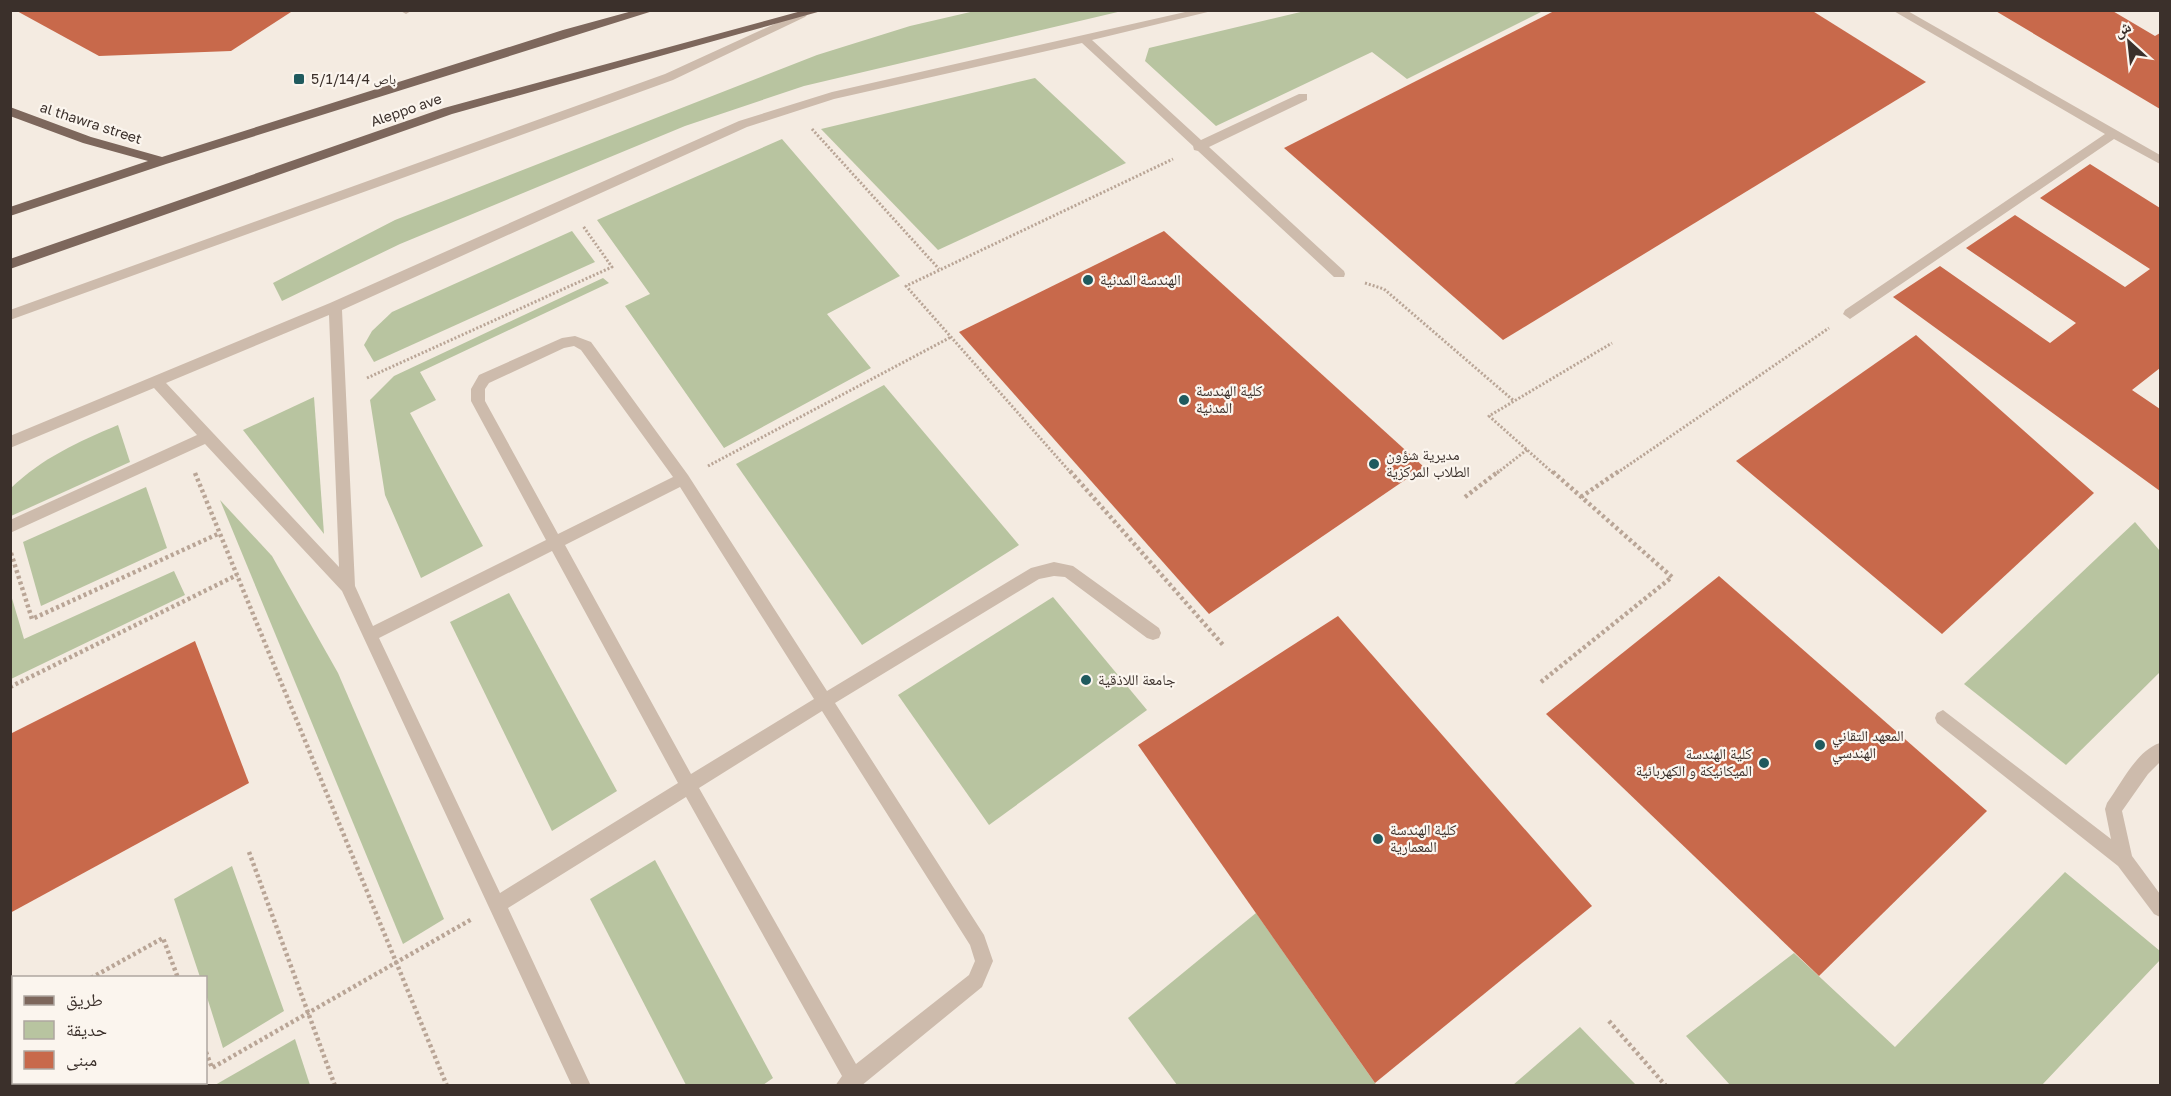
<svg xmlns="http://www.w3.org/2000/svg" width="2171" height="1096" font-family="'Golos Text','Noto Naskh Arabic',sans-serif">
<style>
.green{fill:#b8c4a0}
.building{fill:#c8694b}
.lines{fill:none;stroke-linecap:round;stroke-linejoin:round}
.path-far1{stroke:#b9a596;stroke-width:3;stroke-dasharray:2 2;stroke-linecap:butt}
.path{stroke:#b9a596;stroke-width:4.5;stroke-dasharray:3 3;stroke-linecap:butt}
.minor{fill:#cdbbac;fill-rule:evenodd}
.major{fill:#7d675c;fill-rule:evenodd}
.poi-dot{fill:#1f5a5e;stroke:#fbf5ee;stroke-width:2}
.labels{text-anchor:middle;stroke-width:4.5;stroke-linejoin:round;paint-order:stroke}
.far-poi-label{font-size:14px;fill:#3b302b;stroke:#fbf5ee;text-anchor:start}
.far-street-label{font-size:14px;fill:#3b302b;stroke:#fbf5ee}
.poi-label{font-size:15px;fill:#3b302b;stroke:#fbf5ee;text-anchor:start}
</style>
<rect width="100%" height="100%" fill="#f4ebe1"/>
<g class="green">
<path d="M979 10 1122 11 804 86 685 126 400 244 282 301 273 283 395 220 817 55 910 26Z"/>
<path d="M1309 10H1543V11L1407 79 1372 52 1216 126 1145 61 1149 48Z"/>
<path d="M1035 78 1126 163 938 250 821 129Z"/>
<path d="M782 139 900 276 827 314 871 368 724 448 625 306 650 294 597 220Z"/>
<path d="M572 231 595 262 374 362 364 345 372 331 392 312Z"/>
<path d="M603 278 609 283 420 372 436 400 410 413 483 546 421 578 385 495 370 400 394 376Z"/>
<path d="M884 385 1019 545 862 645 736 464Z"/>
<path d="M314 397 324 534 243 430Z"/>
<path d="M118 425 130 462 11 516V488C42 458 78 442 118 425Z"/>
<path d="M146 487 167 548 41 606 23 542Z"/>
<path d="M220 500 272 556 338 673 444 919 403 944Z"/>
<path d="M2135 522 2160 551V672L2066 765 1964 684Z"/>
<path d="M174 571 185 595 11 679V595L24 639Z"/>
<path d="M509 593 617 791 552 831 450 622Z"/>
<path d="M1053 597 1147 710 989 825 898 695Z"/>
<path d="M655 860 773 1078 763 1085H686L590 899Z"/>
<path d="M232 866 284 1011 223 1048 206 994V978L200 977 174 899Z"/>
<path d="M2065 872 2160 951V960L2042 1085H1730L1686 1036 1794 953 1895 1047Z"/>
<path d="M1256 913 1375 1083 1376 1085H1177L1128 1018Z"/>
<path d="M1580 1027 1636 1085H1513Z"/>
<path d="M295 1039 310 1085H215Z"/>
</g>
<g class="building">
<path d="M15 10H287L291 12 231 51 99 56Z"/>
<path d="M1556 10H1811L1926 82 1503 340 1284 148Z"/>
<path d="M1994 10H2111L2155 36 2160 33V109Z"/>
<path d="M2090 164 2160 208V368L2132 390 2160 409V491L1893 297 1940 266 2050 343 2076 323 1966 248 2015 215 2125 287 2150 269 2040 198Z"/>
<path d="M1164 231 1424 467 1209 614 959 332Z"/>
<path d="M1916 335 2094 493 1942 634 1736 461Z"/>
<path d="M1719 576 1987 811 1819 976 1546 714Z"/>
<path d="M1338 616 1592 906 1375 1083 1138 745Z"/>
<path d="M195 641 249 783 10 913V734Z"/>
</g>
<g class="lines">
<g class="path-far1">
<path d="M812 129 939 269"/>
<path d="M1365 283 1384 289 1514 401"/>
<path d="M367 378 612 267 583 226"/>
<path d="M708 466 951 337"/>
<path d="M1071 473 906 286 1173 159"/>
<path d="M1497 473 1528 449"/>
<path d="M1553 473 1489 416 1612 343"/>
<path d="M1617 473 1829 328"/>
</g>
<g class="path">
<path d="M1070 471 1224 646"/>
<path d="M195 473 447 1086"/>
<path d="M1465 497 1499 471"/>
<path d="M1581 497 1619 471"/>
<path d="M11 553 32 619 220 533"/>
<path d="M1541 682 1672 577 1552 471"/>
<path d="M10 687 237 575"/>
<path d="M249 852 335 1086"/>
<path d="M91 978 163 938 178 978"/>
<path d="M1609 1021 1666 1086"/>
<path d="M10 1022 14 1020"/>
<path d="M206 1052 212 1068 472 919"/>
</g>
<g class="minor">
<path d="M399 10H411V11L406 14Z"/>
<path d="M1194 10H1216L1092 40 1201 140 1299 94H1307V100L1209 147 1344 271 1345 274 1344 277H1334L1198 151 1194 150 1193 146 1082 43 834 99 747 127 342 310 355 586 373 626 546 540 471 401V389L479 375 562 338 575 336 591 342 688 475 827 691 1031 568 1054 562 1073 566 1159 628 1161 633 1159 638 1153 640 1147 638 1065 577 1054 576 1039 579 835 703 984 935 993 961 982 987 861 1086H835L842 1076 686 797 508 908 591 1086H572L342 591 205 444 10 533V520L197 435 154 388 10 448V436L330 303 739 121 832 92ZM329 315 339 567 166 383ZM574 346 581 350 673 477 558 534 485 401V389L489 383 564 348ZM680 487 814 699 691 774 565 545ZM552 551 678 783 500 893 379 638ZM822 711 970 945 975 961 969 975 856 1064 699 788Z"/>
<path d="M1892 10H1906L2160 155V164L2114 139 1850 319 1843 314 1845 310 2105 134Z"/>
<path d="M801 12 807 15 805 17 673 80 10 320V310L665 74Z"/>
<path d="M1943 710 2111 839 2105 809 2107 803C2121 784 2137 750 2160 743V762L2148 774 2122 811 2132 856 2160 894V917L2154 914 2118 866 1937 723 1935 718 1937 713Z"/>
</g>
<g class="major">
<path d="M636 10H656L166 164 10 216V207L148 161 83 143 10 116V107L91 137 162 157 563 30Z"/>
<path d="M805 10H825L452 114 10 269V259L444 108Z"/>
</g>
</g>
<g class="poi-dot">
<rect x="293" y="73" width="12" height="12" rx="3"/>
<circle cx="1088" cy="280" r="6"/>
<circle cx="1184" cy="400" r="6"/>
<circle cx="1374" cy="464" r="6"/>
<circle cx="1086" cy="680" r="6"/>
<circle cx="1820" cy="745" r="6"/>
<circle cx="1764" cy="763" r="6"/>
<circle cx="1378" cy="839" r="6"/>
</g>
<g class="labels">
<g class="far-poi-label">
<text x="311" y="84">باص 5/1/14/4</text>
</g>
<g class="far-street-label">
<text transform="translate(406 110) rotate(-19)" y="5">Aleppo ave</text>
<text transform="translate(91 123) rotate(18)" y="5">al thawra street</text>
</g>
<g class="poi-label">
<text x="1100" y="285">الهندسة المدنية</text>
<text x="1196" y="396">كلية الهندسة<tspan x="1196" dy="17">المدنية</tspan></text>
<text x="1386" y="460">مديرية شؤون<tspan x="1386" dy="17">الطلاب المركزية</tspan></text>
<text x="1098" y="685">جامعة اللاذقية</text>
<text x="1832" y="741">المعهد التقاني<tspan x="1832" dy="17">الهندسي</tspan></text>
<text x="1752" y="759" text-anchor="end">كلية الهندسة<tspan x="1752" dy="17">الميكانيكة و الكهربائية</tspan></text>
<text x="1390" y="835">كلية الهندسة<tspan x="1390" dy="17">المعمارية</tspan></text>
</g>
</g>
<rect width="2171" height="1096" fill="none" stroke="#3b302b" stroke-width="24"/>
<rect x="12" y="976" width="195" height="108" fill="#fbf5ee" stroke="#aea6a0" stroke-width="1.5"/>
<rect x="24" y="996" width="30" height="9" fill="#7d675c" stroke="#aea6a0" stroke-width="1.5"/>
<text x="66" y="1006" font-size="18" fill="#3b302b">طريق</text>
<rect x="24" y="1021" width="30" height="18" fill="#b8c4a0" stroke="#aea6a0" stroke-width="1.5"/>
<text x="66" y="1036" font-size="18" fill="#3b302b">حديقة</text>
<rect x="24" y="1051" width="30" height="18" fill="#c8694b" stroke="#aea6a0" stroke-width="1.5"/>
<text x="66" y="1066" font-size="18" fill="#3b302b">مبنى</text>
<g transform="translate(2129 42) rotate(333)" stroke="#fbf5ee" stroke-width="4.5" paint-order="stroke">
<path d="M0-4.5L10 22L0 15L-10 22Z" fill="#3b302b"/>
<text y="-9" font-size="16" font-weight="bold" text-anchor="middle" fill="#3b302b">ش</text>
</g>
</svg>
